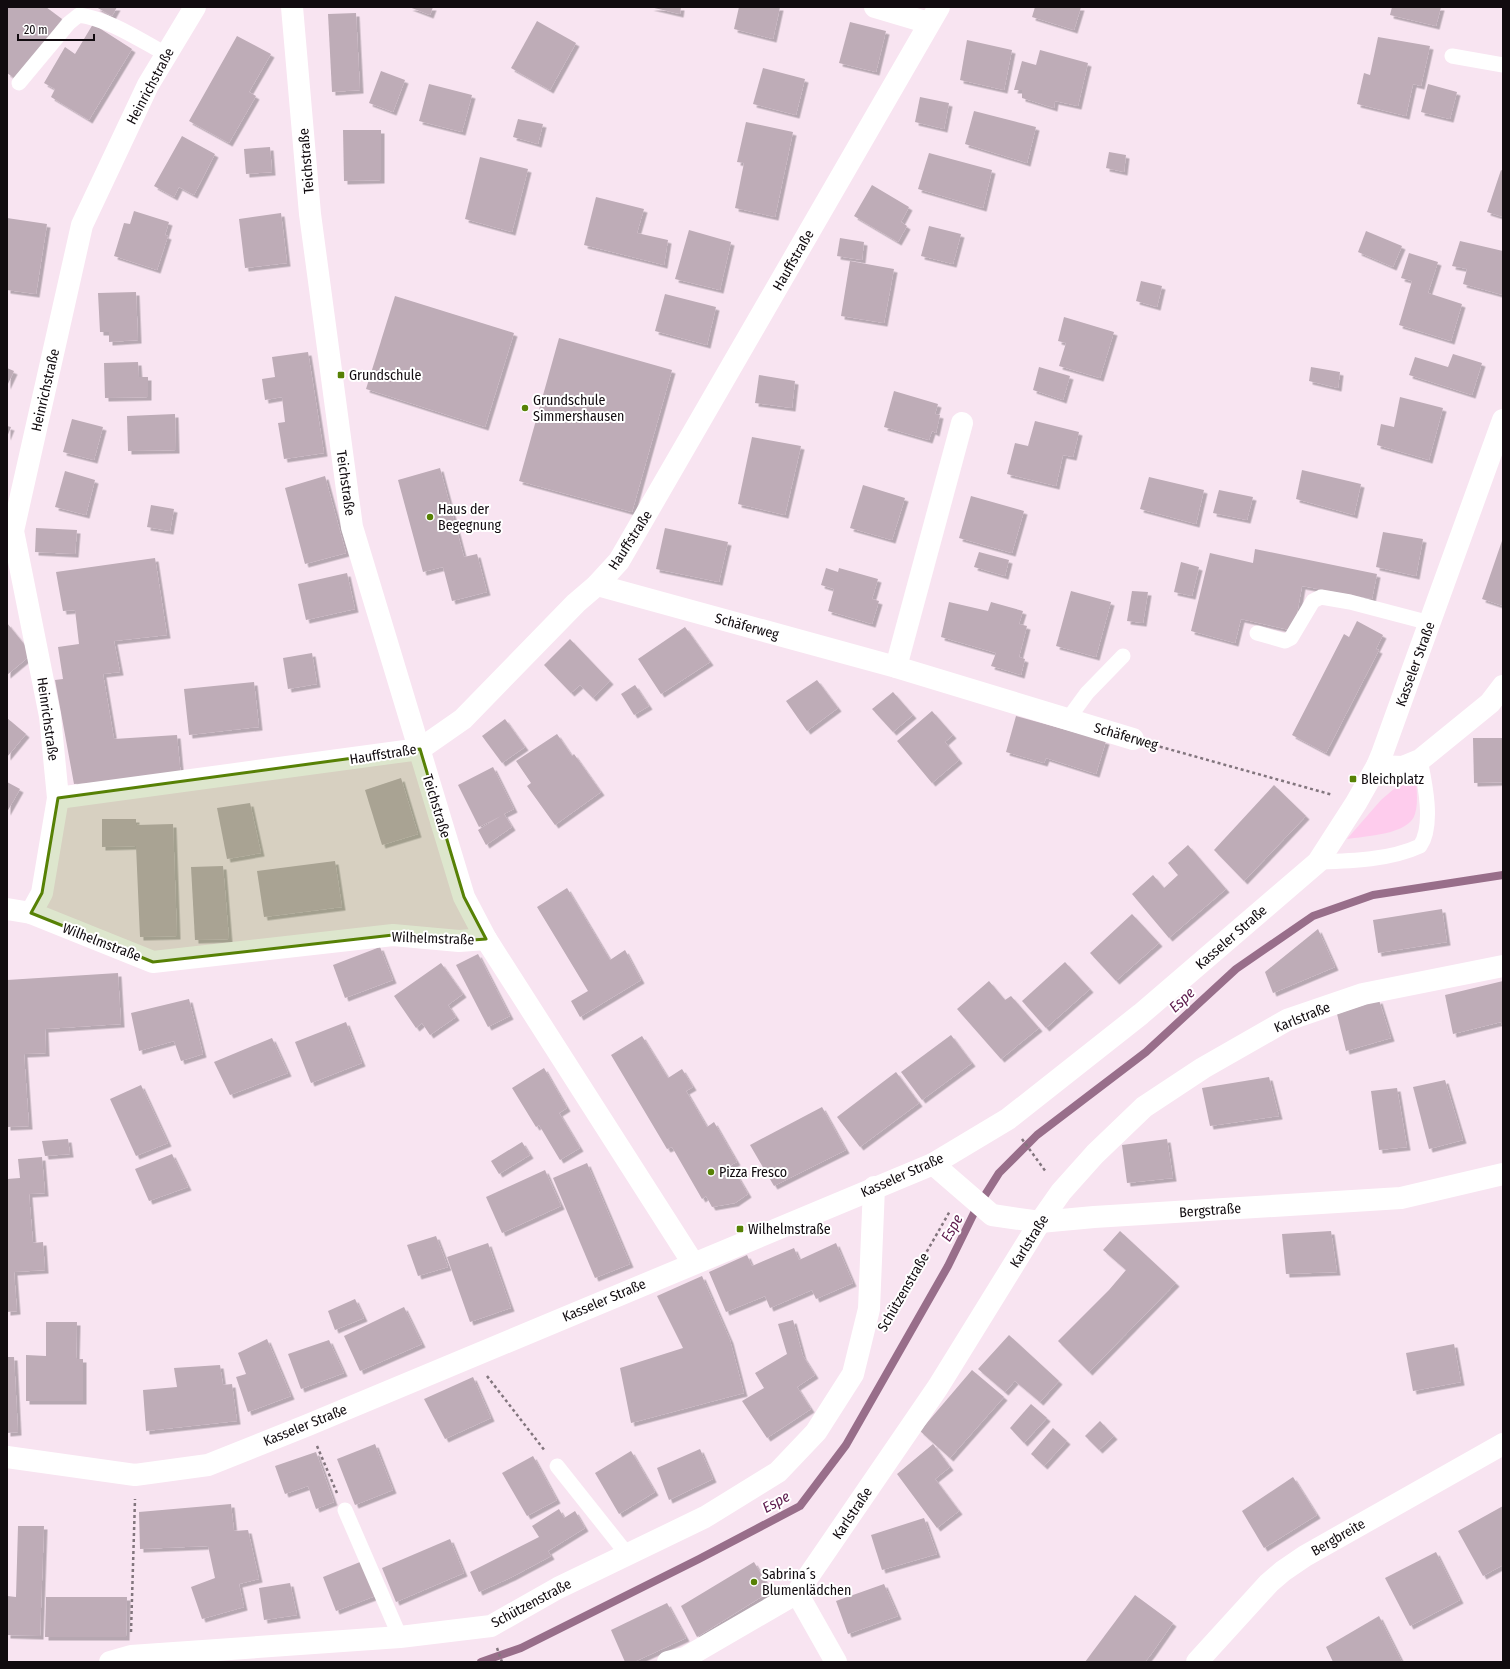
<svg xmlns="http://www.w3.org/2000/svg" width="1510" height="1669" font-family="'Fira Sans Condensed',sans-serif">
<style>
.green{fill:#fecced}
.lines{fill:none;stroke-linecap:round;stroke-linejoin:round}
.stream{stroke:#986e8a;stroke-width:8}
.building{fill:#beacb7;filter:url(#shadow)}
.path{stroke:#82757d;stroke-width:2.5;stroke-dasharray:3 3;stroke-linecap:butt}
.service{stroke:#fff;stroke-width:15}
.minor{stroke:#fff;stroke-width:22}
.tertiary{stroke:#fff;stroke-width:22}
.marked{fill:#578105;fill-opacity:0.2;stroke:#578105;stroke-width:3;stroke-linejoin:round}
.poi-dot{fill:#578105;stroke:#fff;stroke-width:1.5}
.labels{text-anchor:middle;stroke-width:4;stroke-linejoin:round;paint-order:stroke}
.street-label{font-size:14px;fill:#110b0f;stroke:#fff}
.poi-label{font-size:14px;fill:#110b0f;stroke:#fff;text-anchor:start}
.water-label{font-size:15px;font-style:italic;fill:#5c1a4c;stroke:#fff}
</style>
<defs>
<filter id="shadow"><feDropShadow dx="3.5" dy="3.5" stdDeviation="0" flood-color="#0004"/></filter>
</defs>
<rect width="100%" height="100%" fill="#f8e4f1"/>
<path class="green" d="M1415 771C1416 785 1419 801 1415 814 1409 835 1365 836 1347 839L1381 800Z"/>
<g class="lines">
<path class="stream" d="M481 1662 521 1648 699 1559 800 1506 846 1445 948 1266 975 1211 999 1173 1037 1135 1146 1052 1236 969 1313 916 1373 895 1503 875"/>
</g>
<g class="building">
<path d="M7 7H46L62 19 17 80 7 73Z"/>
<path d="M96 7H117L112 16Z"/>
<path d="M409 7H433L430 15Z"/>
<path d="M650 7H681L680 14Z"/>
<path d="M739 7H780L773 39 734 29Z"/>
<path d="M1035 7H1081L1074 30 1032 17Z"/>
<path d="M1392 7H1441L1436 26 1390 15Z"/>
<path d="M356 13 360 90 332 92 328 14Z"/>
<path d="M537 21 576 43 550 90 511 68Z"/>
<path d="M850 22 886 31 876 72 839 63Z"/>
<path d="M93 24 132 49 89 120 51 97 55 89 44 83 65 47 75 54Z"/>
<path d="M237 36 271 54 249 92 256 96 229 143 189 121Z"/>
<path d="M1378 37 1430 46 1421 86 1413 84 1406 116 1357 104 1364 73 1370 75Z"/>
<path d="M967 40 1012 50 1004 90 960 80Z"/>
<path d="M1040 50 1088 63 1078 106 1055 101 1054 108 1022 98V90H1014L1022 61 1036 65Z"/>
<path d="M763 68 805 79 796 115 753 104Z"/>
<path d="M381 71 405 80 393 112 369 103Z"/>
<path d="M429 84 472 95 462 132 419 121Z"/>
<path d="M1428 84 1457 92 1450 119 1421 112Z"/>
<path d="M920 97 949 103 944 129 915 122Z"/>
<path d="M974 111 1036 127 1027 163 965 144Z"/>
<path d="M518 119 543 124 538 144 513 137Z"/>
<path d="M746 122 793 132 775 217 735 208 744 163 737 162Z"/>
<path d="M343 130H381V180L344 181Z"/>
<path d="M182 136 215 154 194 195 179 187 174 197 154 186Z"/>
<path d="M270 147 272 172 246 174 244 149Z"/>
<path d="M1109 152 1126 155 1124 172 1106 168Z"/>
<path d="M929 153 992 170 983 208 918 189Z"/>
<path d="M480 157 528 169 512 232 465 219Z"/>
<path d="M1501 170 1503 171V217L1487 212Z"/>
<path d="M872 185 909 207 901 222 907 226 898 242 854 216Z"/>
<path d="M596 197 644 209 637 233 668 240 664 265 584 245Z"/>
<path d="M134 211 169 222 165 235 168 236 157 270 114 256 124 223 130 224Z"/>
<path d="M281 213 287 263 245 268 239 219Z"/>
<path d="M7 218 47 224 36 294 7 290Z"/>
<path d="M929 226 961 234 953 264 921 256Z"/>
<path d="M689 230 731 242 720 290 675 279Z"/>
<path d="M1366 231 1402 246 1393 267 1358 252Z"/>
<path d="M840 238 864 242 862 260 837 256Z"/>
<path d="M1460 241 1503 251V295L1463 284 1467 269 1452 266Z"/>
<path d="M1409 253 1438 262 1428 293 1462 304 1451 341 1399 325 1412 281 1401 278Z"/>
<path d="M850 261 894 269 884 323 841 316Z"/>
<path d="M1141 281 1162 286 1157 307 1136 301Z"/>
<path d="M136 292 138 340 109 342V332H100L98 293Z"/>
<path d="M665 294 716 307 707 345 655 331Z"/>
<path d="M395 296 514 333 485 427 366 389Z"/>
<path d="M1064 317 1114 332 1100 378 1059 366 1066 343 1058 341Z"/>
<path d="M559 338 672 370 632 512 519 481Z"/>
<path d="M308 352 324 453 284 459 278 423 285 422 282 397 265 400 262 379 275 377 272 357Z"/>
<path d="M1453 354 1482 363 1472 395 1409 375 1415 357 1448 367Z"/>
<path d="M138 362 139 377H148V397L105 398 104 363Z"/>
<path d="M1039 367 1070 376 1063 400 1033 390Z"/>
<path d="M1311 367 1340 372 1338 388 1309 381Z"/>
<path d="M7 368 14 371 7 386Z"/>
<path d="M759 375 795 381 792 408 755 403Z"/>
<path d="M894 391 938 404 935 414 940 415 936 433 932 431 929 440 884 427Z"/>
<path d="M1400 397 1443 408 1429 460 1377 445 1381 424 1394 427Z"/>
<path d="M175 414 176 450 128 451 127 416Z"/>
<path d="M72 419 103 427 94 460 63 452Z"/>
<path d="M1035 421 1079 432 1073 457 1063 455 1056 486 1007 474 1015 443 1028 446Z"/>
<path d="M7 426 11 427 7 437Z"/>
<path d="M752 437 801 446 785 515 738 504Z"/>
<path d="M440 468 464 557 477 554 487 592 452 601 443 567 423 572 398 480Z"/>
<path d="M1302 470 1361 484 1354 515 1296 499Z"/>
<path d="M65 471 95 480 86 515 55 507Z"/>
<path d="M325 476 346 553 305 564 285 488Z"/>
<path d="M1149 477 1204 490 1196 524 1140 509Z"/>
<path d="M863 485 905 498 892 540 850 528Z"/>
<path d="M1219 490 1253 497 1247 520 1213 513Z"/>
<path d="M971 496 1024 511 1012 553 959 538Z"/>
<path d="M151 505 174 509 170 531 147 527Z"/>
<path d="M36 528 77 530 75 554 35 552Z"/>
<path d="M665 528 728 542 719 582 656 569Z"/>
<path d="M1383 532 1423 539 1416 576 1376 567Z"/>
<path d="M1503 538V606L1482 599Z"/>
<path d="M1255 549 1377 574 1372 599 1302 586 1294 631 1241 619 1235 643 1191 631 1210 553 1253 563Z"/>
<path d="M979 552 1009 560 1005 576 974 567Z"/>
<path d="M155 558 167 635 114 641 120 672 103 674 114 739 177 735 181 777 74 784 55 680 63 679 58 647 79 644 75 610 63 611 56 572Z"/>
<path d="M1181 562 1199 567 1192 596 1174 592Z"/>
<path d="M826 568 838 572 839 568 878 579 872 599 879 601 872 624 828 611 834 589 821 585Z"/>
<path d="M347 573 355 609 306 620 298 584Z"/>
<path d="M1071 591 1111 602 1096 657 1056 646Z"/>
<path d="M1132 591 1148 592 1143 623 1127 621Z"/>
<path d="M949 602 988 611 991 602 1023 611 1019 624 1027 626 1019 657 1025 659 1021 675 991 666 996 653 941 637Z"/>
<path d="M1357 621 1383 635 1376 649 1379 650 1326 753 1292 735 1344 634 1349 637Z"/>
<path d="M7 623 32 654 7 675Z"/>
<path d="M685 627 710 662 661 694 638 659Z"/>
<path d="M570 639 610 681 593 698 580 685 571 693 544 665Z"/>
<path d="M312 653 317 684 288 689 283 658Z"/>
<path d="M817 680 838 708 807 731 786 701Z"/>
<path d="M254 682 259 727 189 735 184 689Z"/>
<path d="M635 685 649 706 634 715 621 694Z"/>
<path d="M893 692 913 715 893 732 872 709Z"/>
<path d="M932 711 953 735 945 742 959 760 932 783 897 741Z"/>
<path d="M1016 716 1106 741 1096 774 1046 758 1044 763 1006 752Z"/>
<path d="M7 718 26 734 7 757Z"/>
<path d="M505 719 525 747 502 763 482 736Z"/>
<path d="M557 734 572 756 574 754 601 792 555 825 527 786 531 783 516 761Z"/>
<path d="M1473 738H1503V782L1474 783Z"/>
<path d="M493 767 514 809 504 814 512 827 486 845 478 830 501 816 479 827 458 785Z"/>
<path d="M401 778 418 834 382 845 365 790Z"/>
<path d="M7 782 20 789 7 812Z"/>
<path d="M1274 785 1306 816 1244 881 1214 850Z"/>
<path d="M250 803 261 853 227 859 217 808Z"/>
<path d="M102 819H136V825L173 824 177 936 140 937 136 846 102 847Z"/>
<path d="M1188 845 1226 889 1169 938 1132 894 1153 875 1164 888 1178 875 1168 863Z"/>
<path d="M335 861 342 907 264 917 257 871Z"/>
<path d="M223 866 229 939 195 940 191 867Z"/>
<path d="M567 888 610 960 625 950 641 980 580 1017 571 1001 588 991 537 907Z"/>
<path d="M1442 909 1447 942 1378 953 1373 920Z"/>
<path d="M1132 914 1159 943 1116 981 1090 953Z"/>
<path d="M1318 929 1335 967 1273 993 1265 972Z"/>
<path d="M380 947 393 980 345 998 333 965Z"/>
<path d="M478 954 510 1016 488 1027 456 965Z"/>
<path d="M1065 962 1090 989 1046 1028 1022 1001Z"/>
<path d="M441 963 463 994 448 1005 456 1017 430 1035 422 1023 416 1028 394 996Z"/>
<path d="M118 973 121 1024 45 1029 46 1053 24 1054 29 1126 7 1127V980Z"/>
<path d="M989 981 1005 1000 1011 996 1039 1028 1001 1059 957 1009Z"/>
<path d="M1503 981V1028L1501 1022 1453 1034 1445 995Z"/>
<path d="M189 999 203 1054 181 1061 174 1041 139 1051 131 1013Z"/>
<path d="M1379 1000 1391 1038 1346 1051 1337 1014Z"/>
<path d="M346 1022 362 1063 311 1083 295 1042Z"/>
<path d="M951 1035 972 1063 922 1100 901 1072Z"/>
<path d="M642 1036 668 1078 682 1069 693 1087 686 1091 707 1127 714 1122 737 1162 731 1165 748 1194 735 1203 712 1207 706 1196 702 1199 672 1147 667 1149 611 1055Z"/>
<path d="M272 1038 288 1073 230 1095 214 1062Z"/>
<path d="M544 1068 567 1108 559 1113 580 1148 560 1160 539 1125 536 1127 512 1088Z"/>
<path d="M896 1072 919 1103 860 1147 837 1117Z"/>
<path d="M1269 1077 1279 1116 1210 1126 1202 1088Z"/>
<path d="M1445 1080 1463 1140 1429 1149 1413 1087Z"/>
<path d="M141 1085 168 1143 136 1156 110 1099Z"/>
<path d="M1397 1088 1407 1147 1379 1150 1371 1091Z"/>
<path d="M822 1107 846 1150 774 1186 750 1145Z"/>
<path d="M68 1139 70 1154 45 1156 42 1141Z"/>
<path d="M1167 1139 1173 1178 1127 1183 1122 1145Z"/>
<path d="M522 1142 530 1155 499 1174 491 1161Z"/>
<path d="M172 1154 188 1187 149 1201 135 1169Z"/>
<path d="M42 1157 45 1193 29 1194 33 1243 43 1242 45 1270 14 1272 17 1311 7 1312V1179L20 1178 18 1159Z"/>
<path d="M587 1163 630 1264 595 1278 553 1178Z"/>
<path d="M545 1170 561 1206 502 1233 486 1197Z"/>
<path d="M1120 1231 1176 1283 1089 1372 1058 1341 1109 1290 1126 1270 1103 1250Z"/>
<path d="M1331 1231 1337 1272 1286 1274 1282 1234Z"/>
<path d="M436 1236 448 1267 418 1276 407 1245Z"/>
<path d="M488 1243 511 1308 470 1322 447 1257Z"/>
<path d="M836 1243 853 1283 816 1299 812 1290 770 1308 765 1296 726 1312 709 1272 747 1255 752 1266 794 1248 799 1260Z"/>
<path d="M702 1276 730 1340 744 1393 631 1423 620 1368 683 1348 657 1296Z"/>
<path d="M355 1299 364 1318 335 1330 328 1311Z"/>
<path d="M404 1307 422 1344 360 1371 344 1336Z"/>
<path d="M793 1320 803 1356 815 1375 797 1387 811 1409 767 1438 742 1401 764 1388 755 1373 787 1354 778 1324Z"/>
<path d="M46 1322H77L76 1359H83V1401H26V1355L46 1356Z"/>
<path d="M1009 1335 1059 1381 1040 1402 1015 1381 1005 1392 978 1369Z"/>
<path d="M267 1339 291 1396 248 1412 236 1377 246 1374 238 1353Z"/>
<path d="M329 1340 344 1373 301 1389 288 1354Z"/>
<path d="M1454 1344 1461 1382 1413 1391 1406 1353Z"/>
<path d="M7 1357H14L18 1432 7 1433Z"/>
<path d="M220 1365 223 1385 232 1384 237 1421 146 1431 143 1390 177 1387 174 1368Z"/>
<path d="M972 1370 1004 1397 950 1458 920 1431Z"/>
<path d="M473 1377 491 1418 445 1439 424 1399Z"/>
<path d="M1031 1404 1047 1418 1024 1443 1010 1428Z"/>
<path d="M1100 1421 1114 1436 1099 1450 1085 1436Z"/>
<path d="M1053 1428 1067 1441 1044 1466 1031 1454Z"/>
<path d="M375 1444 393 1490 355 1505 337 1459Z"/>
<path d="M933 1444 950 1467 935 1479 959 1511 937 1528 897 1474Z"/>
<path d="M700 1449 713 1479 669 1500 657 1468Z"/>
<path d="M631 1451 655 1492 619 1514 595 1473Z"/>
<path d="M316 1452 334 1502 316 1509 308 1486 285 1494 275 1466Z"/>
<path d="M533 1456 557 1500 527 1516 502 1473Z"/>
<path d="M1293 1477 1317 1515 1264 1548 1242 1511Z"/>
<path d="M231 1504 234 1531 248 1530 259 1579 239 1584 244 1607 202 1619 191 1587 215 1578 208 1546 140 1549 139 1512Z"/>
<path d="M1503 1506V1565L1483 1576 1458 1531Z"/>
<path d="M559 1509 564 1518 575 1511 585 1528 548 1551 551 1556 540 1562 512 1577 479 1592 470 1572 539 1537 532 1526Z"/>
<path d="M924 1518 937 1554 882 1570 871 1535Z"/>
<path d="M18 1526H44L40 1636 7 1635V1596L16 1597Z"/>
<path d="M450 1539 464 1573 396 1602 382 1568Z"/>
<path d="M1436 1552 1460 1600 1410 1626 1385 1578Z"/>
<path d="M365 1560 378 1595 336 1611 323 1577Z"/>
<path d="M754 1562 771 1591 697 1637 681 1606Z"/>
<path d="M290 1583 297 1615 264 1620 259 1588Z"/>
<path d="M884 1584 898 1616 848 1634 836 1601Z"/>
<path d="M1135 1595 1173 1623 1152 1653 1145 1662H1085Z"/>
<path d="M46 1597H127L126 1637H45Z"/>
<path d="M667 1603 686 1638 634 1662H625L611 1630Z"/>
<path d="M1379 1616 1402 1662H1333L1326 1647Z"/>
</g>
<g class="lines">
<g class="path">
<path d="M1154 745 1333 795"/>
<path d="M1022 1139 1046 1172"/>
<path d="M894 1309 950 1211"/>
<path d="M487 1376 545 1451"/>
<path d="M317 1446 337 1493"/>
<path d="M131 1632 135 1499"/>
<path d="M497 1648 502 1662"/>
</g>
<g class="service">
<path d="M1452 56 1503 65"/>
<path d="M19 83 69 23 79 15C111 20 138 39 166 54"/>
<path d="M1257 633 1285 641 1291 638 1313 601 1321 597 1350 602 1430 623"/>
<path d="M1068 719 1087 693 1123 656"/>
<path d="M1318 862C1351 861 1390 860 1420 846 1434 826 1425 783 1420 760"/>
<path d="M557 1466 627 1554"/>
<path d="M345 1510 400 1637"/>
</g>
<g class="minor">
<path d="M292 7 310 214 352 527 464 897 486 939 693 1263"/>
<path d="M875 7 929 23"/>
<path d="M597 585 896 667 1133 739"/>
<path d="M896 667 962 423"/>
<path d="M1377 766 1403 767 1420 760 1490 703 1503 686"/>
<path d="M58 798 420 749 463 719 576 603 597 585 619 561 939 7"/>
<path d="M7 909 31 913 42 893 58 798 50 716 13 531 82 225 148 85 195 7"/>
<path d="M31 913 153 962 393 935 459 941 486 939"/>
<path d="M933 1164 992 1215 1040 1222 1094 1217 1401 1198 1503 1174"/>
<path d="M797 1593 836 1662"/>
<path d="M110 1662 131 1656 400 1637 491 1626 558 1588 705 1517 778 1472 816 1432 853 1374 869 1309 874 1187"/>
<path d="M668 1662 685 1658 797 1593 938 1387 1040 1222 1061 1192 1095 1154 1144 1107 1203 1068 1287 1020 1363 994 1503 966"/>
<path d="M1197 1662 1269 1583 1283 1571 1305 1556 1503 1444"/>
</g>
<path class="tertiary" d="M7 1457 135 1475 208 1465 308 1425 933 1164 1008 1119 1141 1014 1318 862 1356 803 1377 766 1382 754 1503 420"/>
</g>
<path class="marked" d="M420 749 464 897 486 939 459 941 393 935 153 962 31 913 42 893 58 798Z"/>
<g class="poi-dot">
<rect x="337" y="371" width="8" height="8" rx="2"/>
<circle cx="525" cy="408" r="4"/>
<circle cx="430" cy="517" r="4"/>
<rect x="1349" y="775" width="8" height="8" rx="2"/>
<circle cx="711" cy="1172" r="4"/>
<rect x="736" y="1225" width="8" height="8" rx="2"/>
<circle cx="754" cy="1582" r="4"/>
</g>
<g class="labels">
<g class="street-label">
<text transform="translate(150 86) rotate(-62)" y="5">Heinrichstraße</text>
<text transform="translate(306 161) rotate(-95)" y="5">Teichstraße</text>
<text transform="translate(793 260) rotate(-60)" y="5">Hauffstraße</text>
<text transform="translate(45 390) rotate(-77)" y="5">Heinrichstraße</text>
<text transform="translate(346 483) rotate(82)" y="5">Teichstraße</text>
<text transform="translate(630 540) rotate(-57)" y="5">Hauffstraße</text>
<text transform="translate(747 626) rotate(15)" y="5">Schäferweg</text>
<text transform="translate(1415 664) rotate(-70)" y="5">Kasseler Straße</text>
<text transform="translate(48 719) rotate(82)" y="5">Heinrichstraße</text>
<text transform="translate(1126 736) rotate(16)" y="5">Schäferweg</text>
<text transform="translate(383 754) rotate(-9)" y="5">Hauffstraße</text>
<text transform="translate(437 806) rotate(73)" y="5">Teichstraße</text>
<text transform="translate(1231 937) rotate(-41)" y="5">Kasseler Straße</text>
<text transform="translate(433 938) rotate(2)" y="5">Wilhelmstraße</text>
<text transform="translate(102 942) rotate(21)" y="5">Wilhelmstraße</text>
<text transform="translate(1302 1017) rotate(-22)" y="5">Karlstraße</text>
<text transform="translate(902 1175) rotate(-24)" y="5">Kasseler Straße</text>
<text transform="translate(1210 1210) rotate(-4)" y="5">Bergstraße</text>
<text transform="translate(1029 1241) rotate(-58)" y="5">Karlstraße</text>
<text transform="translate(903 1292) rotate(-60)" y="5">Schützenstraße</text>
<text transform="translate(604 1300) rotate(-23)" y="5">Kasseler Straße</text>
<text transform="translate(305 1425) rotate(-22)" y="5">Kasseler Straße</text>
<text transform="translate(852 1513) rotate(-56)" y="5">Karlstraße</text>
<text transform="translate(1338 1537) rotate(-30)" y="5">Bergbreite</text>
<text transform="translate(531 1603) rotate(-28)" y="5">Schützenstraße</text>
</g>
<g class="poi-label">
<text x="349" y="380">Grundschule</text>
<text x="533" y="405">Grundschule<tspan x="533" dy="16">Simmershausen</tspan></text>
<text x="438" y="514">Haus der<tspan x="438" dy="16">Begegnung</tspan></text>
<text x="1361" y="784">Bleichplatz</text>
<text x="719" y="1177">Pizza Fresco</text>
<text x="748" y="1234">Wilhelmstraße</text>
<text x="762" y="1579">Sabrina´s<tspan x="762" dy="16">Blumenlädchen</tspan></text>
</g>
<g class="water-label">
<text transform="translate(1182 1000) rotate(-43)" y="5">Espe</text>
<text transform="translate(952 1228) rotate(-61)" y="5">Espe</text>
<text transform="translate(776 1502) rotate(-29)" y="5">Espe</text>
</g>
</g>
<rect width="1510" height="1669" fill="none" stroke="#110b0f" stroke-width="16"/>
<path d="M18 34v6h76v-6" fill="none" stroke="#110b0f" stroke-width="2"/>
<text x="24" y="34" font-size="12" fill="#110b0f" stroke="#ffffff" stroke-width="3" paint-order="stroke">20 m</text>
</svg>
